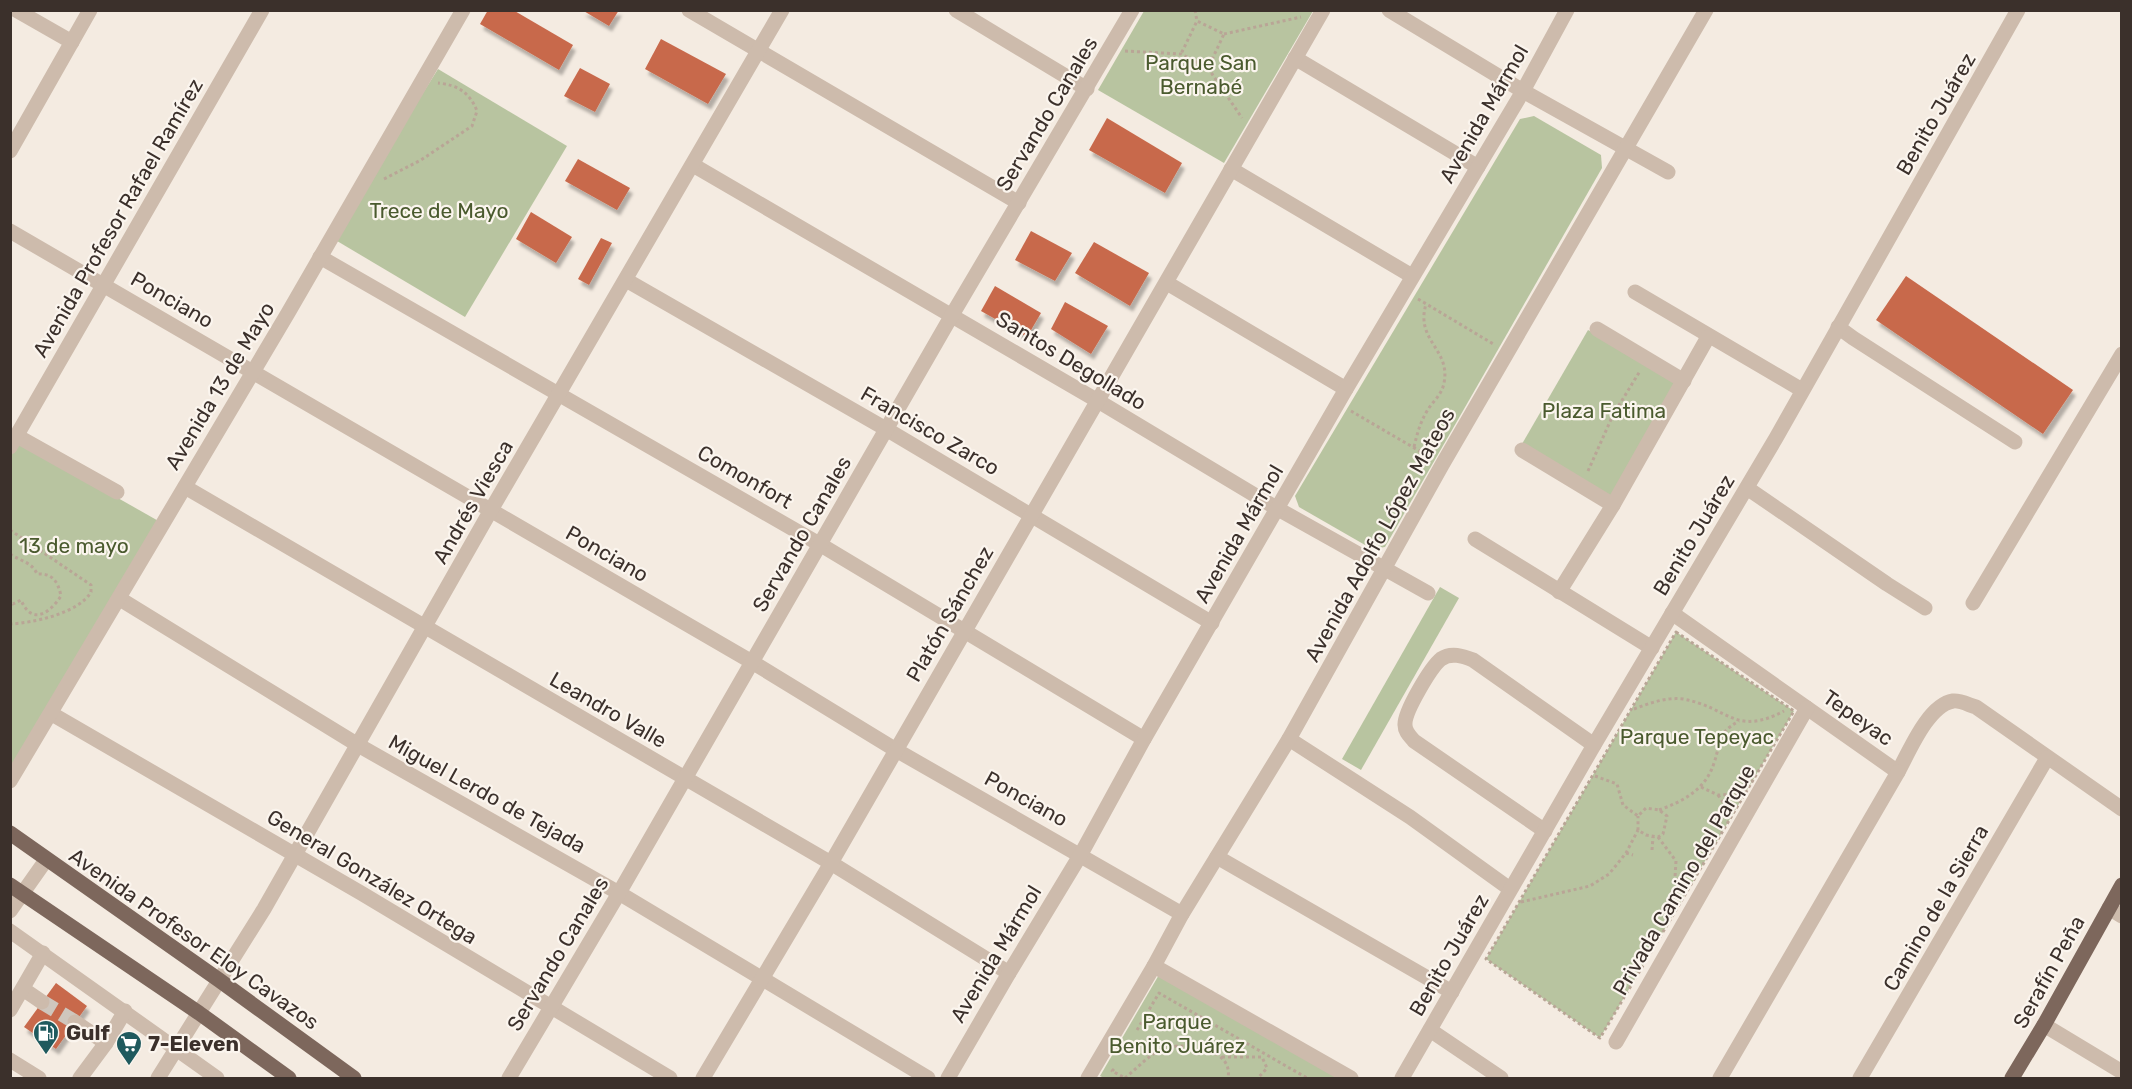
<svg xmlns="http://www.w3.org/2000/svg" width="2132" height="1089" font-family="Rubik,sans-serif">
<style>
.green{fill:#b8c4a0}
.building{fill:#c8694b;filter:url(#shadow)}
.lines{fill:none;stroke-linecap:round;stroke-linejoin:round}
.minor-tunnel{stroke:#cfc6bd;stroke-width:15;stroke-dasharray:15 8;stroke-linecap:butt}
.path{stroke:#b9a596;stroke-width:3;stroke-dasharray:3 3;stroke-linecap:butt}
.minor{stroke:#cdbbac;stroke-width:15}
.major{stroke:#7d675c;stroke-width:15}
.labels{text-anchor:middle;stroke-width:4.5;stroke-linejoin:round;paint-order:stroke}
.park-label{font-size:21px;fill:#4a5a2e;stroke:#fbf5ee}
.street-label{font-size:21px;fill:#3b302b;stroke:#fbf5ee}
.poi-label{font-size:21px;font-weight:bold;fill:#3b302b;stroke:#fbf5ee;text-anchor:start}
</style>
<defs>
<filter id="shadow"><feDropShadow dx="3" dy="5.5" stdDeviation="1.5" flood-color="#0004"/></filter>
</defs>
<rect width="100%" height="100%" fill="#f4ebe1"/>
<g class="green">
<path d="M1144 11H1313L1224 163 1098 90Z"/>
<path d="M438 69 567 146 465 317 332 238Z"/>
<path d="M1534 116 1601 155 1602 168 1385 547 1372 549 1299 507 1295 496 1520 119Z"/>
<path d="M1588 330 1683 384 1614 500 1522 444Z"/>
<path d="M19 442 162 523 10 773V456Z"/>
<path d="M1440 587 1459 598 1361 770 1342 759Z"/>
<path d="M1676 632 1794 711 1600 1038 1486 959Z"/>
<path d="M1160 973 1349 1078H1104L1100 1076Z"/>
</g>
<g class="building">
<path d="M488 10H513L573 45 559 70 480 24Z"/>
<path d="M582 10H619L609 26Z"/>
<path d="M661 39 726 74 708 104 645 69Z"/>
<path d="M580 68 610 84 595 112 564 96Z"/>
<path d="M1107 118 1182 163 1165 193 1089 150Z"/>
<path d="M578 159 630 188 617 210 565 181Z"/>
<path d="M531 212 572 237 556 263 516 239Z"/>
<path d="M1031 231 1072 253 1055 281 1015 260Z"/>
<path d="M601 238 612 243 589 285 578 279Z"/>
<path d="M1094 242 1149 273 1130 306 1075 273Z"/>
<path d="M1906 276 2073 390 2043 434 1876 320Z"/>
<path d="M995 286 1041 313 1027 337 981 311Z"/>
<path d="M1065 302 1108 326 1091 354 1051 329Z"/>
<path d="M56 983 87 1006 56 1049 24 1027Z"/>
</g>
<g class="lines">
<path class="minor-tunnel" d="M42 1002 75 1022"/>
<g class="path">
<path d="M1195 10 1197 21"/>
<path d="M1224 34 1301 17"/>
<path d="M1125 51 1181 54 1208 68 1224 34 1197 21 1181 54"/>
<path d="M1208 68 1242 118"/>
<path d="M384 179 421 160 472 126 477 111C470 93 458 85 438 83"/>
<path d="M1418 299 1495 345"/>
<path d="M1351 411 1428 456"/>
<path d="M1414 447C1417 434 1420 423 1427 411 1432 402 1442 395 1444 383 1451 349 1415 341 1426 304"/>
<path d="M1588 471 1613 415 1640 371"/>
<path d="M10 530 91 585V592C79 613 33 623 10 624"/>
<path d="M10 554C20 561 32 562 37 574 52 573 58 581 61 596 50 613 32 626 21 600L13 604 10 603"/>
<path d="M1676 632 1794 711 1600 1038 1486 959Z"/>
<path d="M1634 709C1650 703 1666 697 1683 699 1728 707 1735 737 1784 711"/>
<path d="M1595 776 1617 784 1623 805 1638 816 1646 808 1659 810 1667 816 1663 834 1658 837 1646 835 1638 830V816"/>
<path d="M1701 787 1718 795 1739 794"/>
<path d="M1718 795 1730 813"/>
<path d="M1659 810C1684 801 1706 789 1714 763 1722 740 1715 735 1739 721"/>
<path d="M1658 837 1676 861 1675 877 1686 892"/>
<path d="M1652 850 1653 837"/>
<path d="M1626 853 1633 855"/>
<path d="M1521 902 1590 886 1609 874 1618 863 1626 853 1638 830"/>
<path d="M1137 1030 1159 993 1307 1078"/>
<path d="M1222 1057H1262L1267 1068 1258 1078"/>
<path d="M1114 1069 1112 1071 1125 1078"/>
<path d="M1125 1078C1135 1070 1146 1058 1158 1051 1178 1040 1234 1046 1228 1078"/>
</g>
<g class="minor">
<path d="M16 10 72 42"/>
<path d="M689 10 1019 203"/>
<path d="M956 10 1087 89"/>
<path d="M1389 10 1523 91 1668 172"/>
<path d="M1295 58 1478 167"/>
<path d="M10 151 90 10"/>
<path d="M693 165 1098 401 1278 509 1428 593"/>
<path d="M1231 169 1412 276"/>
<path d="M10 231 752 662 896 750 1182 914"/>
<path d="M320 257 821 545 1144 739"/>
<path d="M626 280 886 429 1212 623"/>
<path d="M1167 283 1346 389"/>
<path d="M1635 292 1802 390"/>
<path d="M1838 327 1853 338 2015 442"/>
<path d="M1597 329 1684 381"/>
<path d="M17 436 117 492"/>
<path d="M10 447 262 10"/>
<path d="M1522 450 1613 505"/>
<path d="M185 487 831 863 1009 973"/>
<path d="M1747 488 1887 584 1925 608"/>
<path d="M1475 539 1652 648"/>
<path d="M1559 592 1613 505 1708 337"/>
<path d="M120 599 358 745 619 893 928 1078"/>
<path d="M1973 603 2122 354"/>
<path d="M1672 613 1898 772C1909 752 1928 705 1953 701 1960 700 1969 705 1976 707L2122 809"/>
<path d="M52 714 361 893 670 1078"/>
<path d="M1289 739 1410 817 1510 889"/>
<path d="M10 781 288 313 463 10"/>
<path d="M1545 831 1414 741C1410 736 1405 732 1405 725 1404 712 1431 667 1441 659 1451 652 1463 656 1473 660L1594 745"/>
<path d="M1217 857 1452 992"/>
<path d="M2109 908 2122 916"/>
<path d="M10 911 46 860"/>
<path d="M10 931 217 1078"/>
<path d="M1154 966 1351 1078"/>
<path d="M23 989 42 1002"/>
<path d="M10 1010 43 953"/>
<path d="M75 1022 106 1043"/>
<path d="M2044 1025 2122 1072"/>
<path d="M1430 1030 1501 1078"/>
<path d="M1616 1042 1807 708"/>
<path d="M10 1060 39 1078"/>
<path d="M80 1078 106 1043 125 1011"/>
<path d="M158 1078 264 909 491 510 782 10"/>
<path d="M509 1078 619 893 952 315 1132 10"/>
<path d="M703 1078 831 863 1323 10"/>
<path d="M948 1078 1009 973 1081 854 1144 739 1346 389 1523 91 1567 10"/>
<path d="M1088 1078 1154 966 1182 914 1289 739 1442 465 1706 10"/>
<path d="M1402 1078 1594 745 1776 438 2018 10"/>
<path d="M1720 1078 1898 772"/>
<path d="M1860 1078 2047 758"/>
</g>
<g class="major">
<path d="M10 833 219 980 354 1078"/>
<path d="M10 885 199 1013 289 1078"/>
<path d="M2012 1078 2044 1025 2122 885"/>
</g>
</g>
<defs>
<symbol id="fuel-pin" viewBox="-11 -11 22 30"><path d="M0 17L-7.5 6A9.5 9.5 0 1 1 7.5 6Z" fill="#1f5a5e" stroke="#fbf5ee"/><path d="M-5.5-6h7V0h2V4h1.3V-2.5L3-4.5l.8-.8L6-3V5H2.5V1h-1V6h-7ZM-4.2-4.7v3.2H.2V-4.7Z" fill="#fff"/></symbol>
<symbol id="supermarket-pin" viewBox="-11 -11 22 30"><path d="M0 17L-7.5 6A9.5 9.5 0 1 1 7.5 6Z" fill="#1f5a5e" stroke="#fbf5ee"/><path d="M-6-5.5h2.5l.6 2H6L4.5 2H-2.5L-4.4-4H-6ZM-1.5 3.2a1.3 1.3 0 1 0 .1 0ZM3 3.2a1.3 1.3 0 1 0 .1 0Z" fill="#fff"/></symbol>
</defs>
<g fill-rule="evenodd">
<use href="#fuel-pin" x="31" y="1018" width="30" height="40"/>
<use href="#supermarket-pin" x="114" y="1029" width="30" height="40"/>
</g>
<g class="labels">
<g class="park-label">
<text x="1201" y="70">Parque San<tspan x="1201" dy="24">Bernabé</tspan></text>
<text x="439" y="218">Trece de Mayo</text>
<text x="1604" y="418">Plaza Fatima</text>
<text x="74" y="553">13 de mayo</text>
<text x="1697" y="744">Parque Tepeyac</text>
<text x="1177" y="1029">Parque<tspan x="1177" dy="24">Benito Juárez</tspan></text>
</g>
<g class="street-label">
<text transform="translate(1047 114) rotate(-59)" y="7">Servando Canales</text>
<text transform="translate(1484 114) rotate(-60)" y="7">Avenida Mármol</text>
<text transform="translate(1936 114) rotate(-60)" y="7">Benito Juárez</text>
<text transform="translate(118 218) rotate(-60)" y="7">Avenida Profesor Rafael Ramírez</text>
<text transform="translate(172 300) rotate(30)" y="7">Ponciano</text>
<text transform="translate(1071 361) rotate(31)" y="7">Santos Degollado</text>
<text transform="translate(220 386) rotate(-59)" y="7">Avenida 13 de Mayo</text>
<text transform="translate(930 431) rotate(30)" y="7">Francisco Zarco</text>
<text transform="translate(745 477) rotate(30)" y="7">Comonfort</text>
<text transform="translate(473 502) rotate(-60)" y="7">Andrés Viesca</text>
<text transform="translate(802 534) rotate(-60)" y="7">Servando Canales</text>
<text transform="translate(1239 534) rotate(-60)" y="7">Avenida Mármol</text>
<text transform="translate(1380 535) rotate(-61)" y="7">Avenida Adolfo López Mateos</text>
<text transform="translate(1694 535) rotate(-59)" y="7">Benito Juárez</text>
<text transform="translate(607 554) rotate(30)" y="7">Ponciano</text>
<text transform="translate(950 614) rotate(-60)" y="7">Platón Sánchez</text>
<text transform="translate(608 710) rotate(30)" y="7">Leandro Valle</text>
<text transform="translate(1858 718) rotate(35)" y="7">Tepeyac</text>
<text transform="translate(487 794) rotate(29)" y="7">Miguel Lerdo de Tejada</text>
<text transform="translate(1026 799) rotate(29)" y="7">Ponciano</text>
<text transform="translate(372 877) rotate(31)" y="7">General González Ortega</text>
<text transform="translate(1684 880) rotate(-60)" y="7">Privada Camino del Parque</text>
<text transform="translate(1936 908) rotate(-60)" y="7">Camino de la Sierra</text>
<text transform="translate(194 939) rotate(35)" y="7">Avenida Profesor Eloy Cavazos</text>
<text transform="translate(558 954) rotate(-59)" y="7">Servando Canales</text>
<text transform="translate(996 954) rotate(-59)" y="7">Avenida Mármol</text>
<text transform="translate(1449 955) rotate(-60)" y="7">Benito Juárez</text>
<text transform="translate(2049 972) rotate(-61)" y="7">Serafín Peña</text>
</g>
<g class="poi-label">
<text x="66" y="1040">Gulf</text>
<text x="148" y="1051">7-Eleven</text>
</g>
</g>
<rect width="2132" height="1089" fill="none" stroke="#3b302b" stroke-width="24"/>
</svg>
